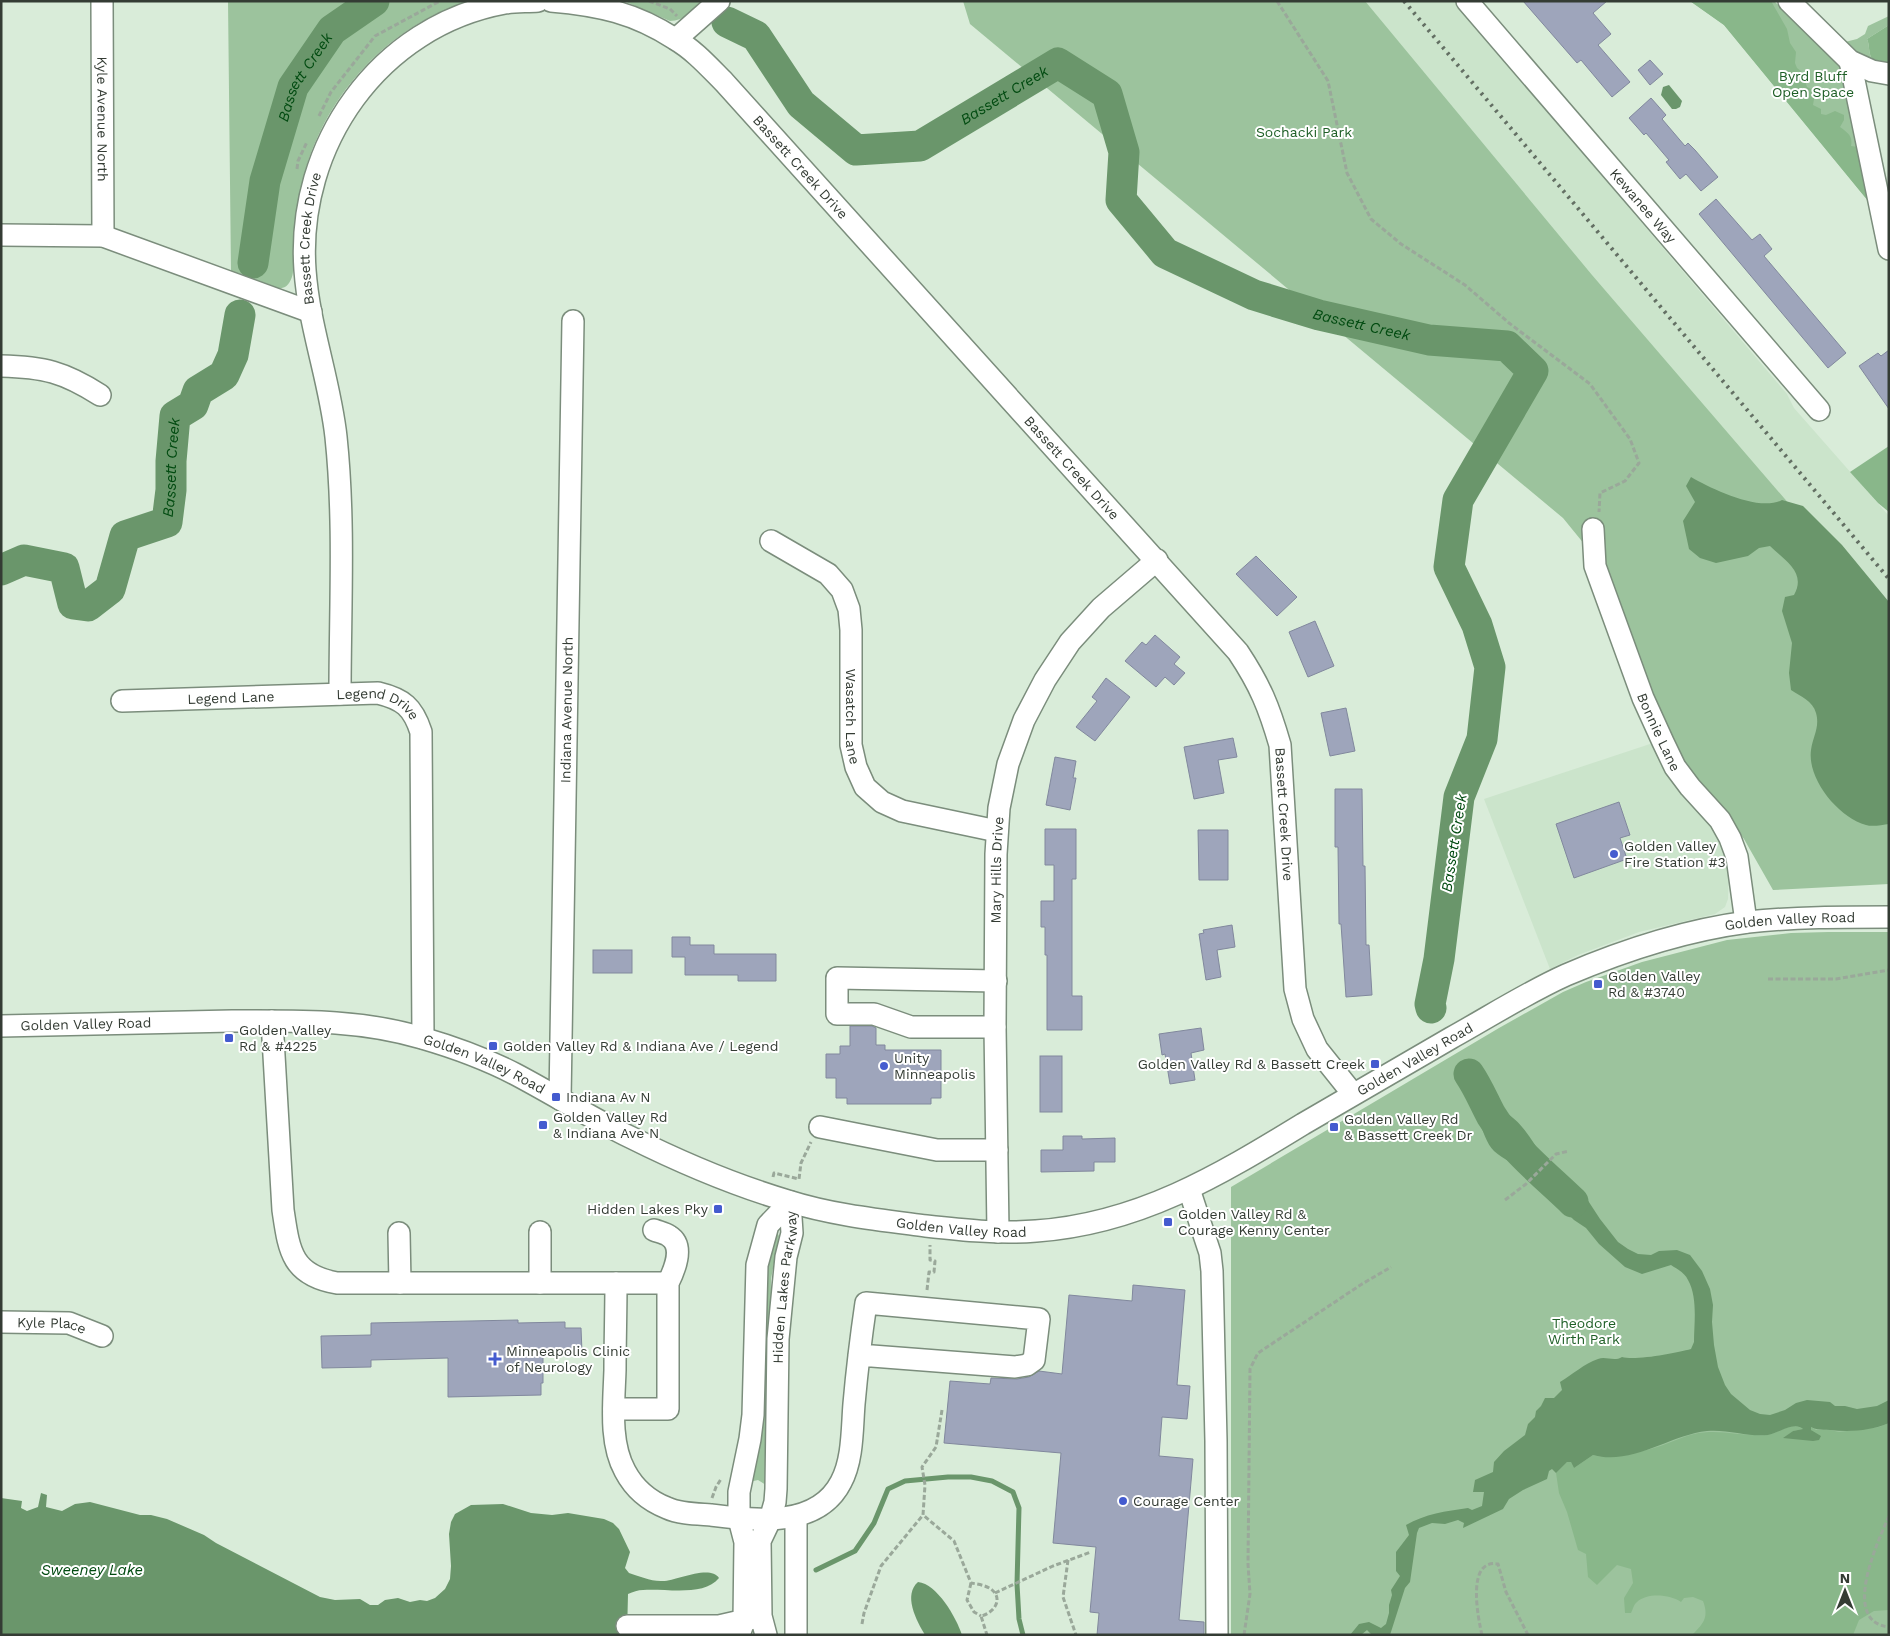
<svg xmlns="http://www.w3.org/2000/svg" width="1890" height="1636" font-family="'Work Sans',sans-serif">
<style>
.built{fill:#cbe4cb}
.green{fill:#9cc39d}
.forest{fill:#89b78a}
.water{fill:#6a966b}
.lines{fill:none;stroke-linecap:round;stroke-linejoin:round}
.stream{stroke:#6a966b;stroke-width:5}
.river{stroke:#6a966b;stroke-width:31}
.building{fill:#9ea5bb;stroke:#81889d}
.minor-casing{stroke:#7b8d7c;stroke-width:24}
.path{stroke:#9aa89a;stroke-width:3;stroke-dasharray:5 2.5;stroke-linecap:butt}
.minor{stroke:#fff;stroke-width:21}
.rail{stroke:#636f63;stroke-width:4;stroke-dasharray:2.5 5;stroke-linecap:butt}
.poi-dot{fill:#445bcf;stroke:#fff;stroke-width:2}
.labels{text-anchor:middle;stroke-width:4;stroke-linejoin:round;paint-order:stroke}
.park-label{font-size:14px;fill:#1e5f26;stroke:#fff}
.street-label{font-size:14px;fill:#343c34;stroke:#fff}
.poi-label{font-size:14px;fill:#343c34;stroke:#fff;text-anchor:start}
.water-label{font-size:15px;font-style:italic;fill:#024b11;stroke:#fff}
</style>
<rect width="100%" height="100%" fill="#d9ecd9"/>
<g class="built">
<path d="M1346 1H1454L1460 9 1787 394 1794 408 1889 516V639Z"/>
<path d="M1653 743 1722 838 1729 862 1728 899 1725 907 1715 914 1639 932 1578 955 1550 969 1484 799Z"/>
</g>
<g class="green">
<path d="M228 1H469C390 25 327 93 305 172 299 193 296 215 294 236 294 247 295 259 293 271 293 276 290 284 285 287 273 293 243 277 231 272Z"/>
<path d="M624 1H704C693 10 684 21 670 21Z"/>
<path d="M963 1H1365L1592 275 1889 620V884L1773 890 1744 839 1670 743 1607 572 1563 518 970 24Z"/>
<path d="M1690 1H1774L1840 64 1843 69 1869 202 1724 25Z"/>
<path d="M1889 16V25L1867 39C1870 46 1868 52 1872 59L1853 51 1845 42 1857 39 1865 34 1868 26Z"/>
<path d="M1828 932H1889V1635H1231V1187L1499 1028 1563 992 1586 982 1642 962 1727 940 1791 933Z"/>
<path d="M775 1232H777L779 1236 771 1279 769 1487 758 1480 749 1482 761 1277Z"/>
</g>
<g class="forest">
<path d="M1690 1H1771L1787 29 1790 43 1796 52 1795 63 1797 68 1802 72 1807 87 1811 89 1814 99 1813 105 1821 109V114L1826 115 1835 111 1844 115V120L1840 127C1848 133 1853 136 1851 146L1858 147 1869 202 1724 25Z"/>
<path d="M1889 25V63L1872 59C1868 52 1870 46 1867 39Z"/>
<path d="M1889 446V512L1878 503 1850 472Z"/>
<path d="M1889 1423V1610L1874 1611 1859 1620 1853 1635H1692C1704 1623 1709 1617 1703 1601L1693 1597 1684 1598 1681 1602C1671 1595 1648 1592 1637 1602 1634 1604 1633 1609 1631 1613H1625L1624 1598 1633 1583 1631 1569 1617 1565 1597 1585 1588 1577 1586 1554 1578 1550 1567 1512 1559 1493 1556 1473 1567 1462H1571L1574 1468 1593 1455C1602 1458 1610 1456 1619 1455 1632 1453 1645 1451 1657 1447 1670 1443 1681 1437 1694 1434 1719 1428 1743 1437 1767 1435 1779 1433 1792 1421 1803 1429L1793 1431 1784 1438 1813 1432 1810 1429 1811 1427 1816 1430H1830L1839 1432 1879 1427Z"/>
</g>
<g class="water">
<path d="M1669 85 1682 101 1680 107 1676 109H1672L1661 95 1663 87Z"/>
<path d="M1691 477C1712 489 1759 512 1782 500L1803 506 1842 545 1889 602V824C1882 825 1872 827 1866 825 1838 817 1807 779 1811 750 1813 736 1820 727 1816 713 1813 701 1800 696 1791 690L1789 673 1792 643 1782 611 1785 597 1794 595C1807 572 1784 560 1770 546L1759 548 1748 556 1716 563 1700 558 1689 549 1683 521 1695 502 1686 486Z"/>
<path d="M1475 1070 1490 1088 1500 1110C1522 1119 1532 1142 1545 1160L1531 1173C1519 1165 1505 1161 1494 1151 1480 1137 1476 1098 1464 1078Z"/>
<path d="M1547 1169 1563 1185 1585 1196 1600 1219 1618 1242 1628 1249 1638 1254 1651 1255 1659 1251 1677 1250 1690 1255 1702 1271 1710 1289 1713 1305 1712 1322 1714 1345 1718 1367 1725 1385 1731 1394 1750 1410 1760 1414 1770 1415 1785 1410 1796 1403 1807 1400 1830 1402 1835 1406H1845L1857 1409 1877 1406 1889 1400V1423C1870 1431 1850 1432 1830 1430 1823 1429 1818 1431 1811 1427V1430L1821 1436 1819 1440 1813 1441 1783 1438 1793 1431 1803 1429C1794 1421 1779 1433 1768 1435 1748 1437 1727 1429 1707 1431 1670 1435 1631 1466 1593 1455L1574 1468 1571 1462H1567L1556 1473 1552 1469 1549 1471 1547 1479 1523 1490 1509 1499 1503 1509 1463 1528 1464 1523 1458 1520 1445 1524 1432 1523 1419 1528 1417 1533 1410 1582 1405 1588 1390 1635H1372L1367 1630 1361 1635H1350L1359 1624 1369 1622 1381 1628 1386 1624 1389 1613V1605L1392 1595 1391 1590 1400 1576 1396 1571V1552L1409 1535 1406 1525C1425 1514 1446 1511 1468 1508L1472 1510 1482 1506 1484 1492H1473L1475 1480 1493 1472 1494 1462 1504 1451 1525 1435 1528 1424 1535 1417 1536 1411 1541 1406 1545 1398H1554L1562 1390 1560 1382C1573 1374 1584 1364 1598 1359 1606 1356 1614 1362 1622 1357 1635 1361 1676 1353 1691 1349L1694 1342C1694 1323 1698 1298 1688 1280 1685 1273 1677 1269 1671 1265L1642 1274 1625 1267 1599 1244 1586 1228 1574 1220 1564 1210 1558 1195 1539 1177Z"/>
<path d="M41 1493 47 1495 46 1507 62 1511 75 1504 90 1502 140 1515H151L167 1519 204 1535 216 1543 320 1597 335 1600 360 1599 370 1605H378L385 1600 398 1598 410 1602 420 1600 427 1601 435 1598 445 1589 450 1579 451 1566 449 1534 451 1522 455 1514 471 1505 503 1504 531 1513 552 1515 568 1513 604 1519 613 1523 619 1529 630 1552 625 1568 629 1573C639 1576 652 1582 663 1581 676 1581 710 1564 719 1578 704 1597 665 1588 643 1590 638 1590 633 1592 628 1594L627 1635H1V1498L22 1501 21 1508 27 1511 38 1507Z"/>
<path d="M918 1582C937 1584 956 1617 962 1635H925C916 1620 903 1595 918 1582Z"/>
</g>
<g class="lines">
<path class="stream" d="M816 1570 855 1551 874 1523 888 1489 905 1481 948 1477H971L992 1481 1013 1492 1019 1508 1017 1584 1019 1619 1023 1635"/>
<g class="river">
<path id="s1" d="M727 22 756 36 801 104 856 150 920 146 1058 63 1107 94 1124 152 1121 200 1165 253 1254 295 1319 315 1429 340 1507 346 1533 371 1458 500 1449 567 1477 625 1490 667 1482 739 1459 797 1439 959 1430 1004 1431 1008"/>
<path id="s2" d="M253 263 265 181 293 87 332 30 374 1"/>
<path id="s3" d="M1 570 24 560 64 568 73 604 88 606 110 589 125 536 167 522 171 490V461L175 416 193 405 198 391 224 375 233 355 240 315"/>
<path d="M1469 1074C1478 1087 1484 1102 1491 1115 1512 1149 1545 1175 1573 1202"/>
</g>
</g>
<g class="building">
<path d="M1523 1H1607L1593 13 1611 34 1598 45 1630 82 1612 97 1581 60 1577 63Z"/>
<path d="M1650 60 1663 74 1650 85 1638 70Z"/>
<path d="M1651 98 1666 115 1662 119 1685 146 1688 143 1695 150 1718 177 1701 191 1686 174 1680 179 1666 162 1669 160 1646 133 1644 135 1629 118Z"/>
<path d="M1716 199 1752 240 1760 234 1772 249 1764 256 1846 353 1828 368 1699 214Z"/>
<path d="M1889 350V409L1859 366 1878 353 1881 356Z"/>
<path d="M1256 556 1297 597 1277 616 1236 574Z"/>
<path d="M1315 621 1334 666 1308 677 1289 632Z"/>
<path d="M1155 635 1180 657 1174 664 1185 673 1174 685 1165 677 1156 687 1125 661 1142 642 1146 645Z"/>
<path d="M1106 678 1130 697 1095 741 1076 727 1097 701 1092 697Z"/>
<path d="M1346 708 1355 751 1330 756 1321 713Z"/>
<path d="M1233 738 1237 757 1218 760 1224 793 1194 799 1184 747Z"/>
<path d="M1055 757 1076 761 1073 778H1076L1070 810 1046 805Z"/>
<path d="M1335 789H1362L1363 866H1365L1366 945H1369L1372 995 1346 997 1341 924H1339L1338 847H1335Z"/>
<path d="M1619 802 1630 835 1620 838 1627 859 1574 878 1556 824Z"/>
<path d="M1045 829H1076V879H1072V996H1082V1030H1047V955H1045V927H1041V901H1054V865H1045Z"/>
<path d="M1198 830H1228V880H1199Z"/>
<path d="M1232 925 1235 947 1217 950 1221 977 1206 980 1199 934 1204 933 1203 930Z"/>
<path d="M672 937H690V945H714V954H776V981H738V975H685V957H672Z"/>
<rect x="593" y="950" width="39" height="23"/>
<path d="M850 1026H872L876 1028V1045H885V1050H941V1098H931V1104H847V1098H836V1078H826V1054H840V1046H850Z"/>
<path d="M1201 1028 1204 1050 1191 1053 1195 1080 1170 1084 1165 1054 1162 1055 1159 1034Z"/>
<rect x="1040" y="1056" width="22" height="56"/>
<path d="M1063 1136H1082V1139L1115 1138V1162H1094V1171L1041 1172V1150H1063Z"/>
<path d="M1133 1285 1185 1290 1177 1385 1190 1386 1187 1419 1162 1417 1159 1456 1193 1459 1179 1620 1204 1622V1635H1097L1099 1613 1090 1612 1096 1547 1053 1543 1061 1453 944 1443 950 1381 990 1384 991 1378 1017 1379 1029 1377 1039 1371 1062 1374 1069 1295 1132 1301Z"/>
<path d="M518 1320V1323L565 1322V1328H581L582 1352 543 1353V1383H541V1395L448 1397V1358L371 1360V1367L322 1368 321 1336 371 1335V1323Z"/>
</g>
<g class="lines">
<defs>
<g id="minor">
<path id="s4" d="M102 1 103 236"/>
<path id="s5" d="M551 1C599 5 635 13 675 39 694 50 709 67 724 82L1238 652C1260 685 1269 707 1280 745L1295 989 1303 1019 1317 1049 1353 1094"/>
<path id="s6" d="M1467 1 1819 410"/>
<path d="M1789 1 1850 61 1872 71 1889 74"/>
<path d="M676 39 719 1"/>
<path d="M1850 61 1889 249"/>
<path d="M1 235 103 236 311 312"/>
<path d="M1 366C44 367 64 372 100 395"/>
<path id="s7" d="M1593 529 1595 566 1643 698 1663 742 1675 767 1690 787 1720 820 1730 838 1737 857 1746 922"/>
<path id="s8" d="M771 541 828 574 842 590 849 609 851 630V745L856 767 865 787 882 802 902 811 997 831"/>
<path id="s9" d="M340 694C340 609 345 522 336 437 330 381 309 327 305 270 296 145 379 26 505 3 516 1 527 2 538 1"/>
<path id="s10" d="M122 701 378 693C403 699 413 707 421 732L423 1038"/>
<path d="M272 1021 283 1210C289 1250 291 1275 337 1283H616C616 1312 615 1341 615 1370 614 1403 609 1442 625 1471 634 1488 649 1501 667 1508 680 1514 697 1514 711 1515 754 1520 817 1529 841 1482 853 1460 852 1429 854 1404 857 1370 861 1337 866 1303L1039 1319 1034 1360 1027 1365 1015 1367 859 1355"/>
<path id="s11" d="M1 1026C78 1024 155 1022 232 1021 296 1021 360 1019 422 1038 453 1047 486 1059 515 1074 553 1094 591 1118 630 1137 680 1162 734 1185 788 1201 832 1215 880 1220 926 1226 962 1230 999 1234 1036 1231 1138 1224 1218 1176 1303 1124 1352 1095 1402 1067 1451 1038 1489 1017 1526 993 1566 975 1622 951 1687 930 1748 922 1795 917 1842 917 1889 917"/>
<path d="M995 1027H911L874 1014H837V978L996 981"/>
<path id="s12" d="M560 1099 573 321"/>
<path d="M820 1127 937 1150H997"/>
<path d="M1189 1189 1210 1253 1212 1271 1216 1441 1217 1635"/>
<path d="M540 1232V1283"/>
<path id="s13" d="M998 1232 995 1027 996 854 999 808 1008 764 1024 720 1045 680 1070 642 1101 608 1157 560"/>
<path d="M399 1233 400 1283"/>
<path d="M616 1283H668"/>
<path id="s14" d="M1 1322 69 1323 102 1336"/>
<path d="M614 1409H668V1283C674 1271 685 1246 669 1236 665 1233 659 1232 654 1230"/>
<path d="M627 1626H719L754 1618"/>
<path d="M739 1635 744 1621 745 1542 739 1519V1492L750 1439 753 1415 757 1265 768 1225 790 1202"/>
<path id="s15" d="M766 1635 761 1616 760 1541 770 1520 775 1502 776 1489 778 1339 786 1257 792 1233 790 1202"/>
<path d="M796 1635V1516"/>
</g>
</defs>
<use href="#minor" class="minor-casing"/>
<g class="path">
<path d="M649 1 670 9 677 16"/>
<path d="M1277 1 1328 81 1347 173 1371 219 1401 244 1465 285 1509 323 1590 384 1630 439 1639 463 1625 481 1600 493 1599 512"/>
<path d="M319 116 331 92 375 36 440 1"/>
<path d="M297 169 298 161 307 142"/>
<path d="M1768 979H1836L1889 970"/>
<path d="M773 1177 774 1173 799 1179 801 1163 811 1142"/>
<path d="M1505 1200 1526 1184 1556 1154 1569 1151"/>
<path d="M927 1290 929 1272H934L935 1261 930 1260V1245"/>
<path d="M942 1410 936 1447 922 1467 925 1485 923 1515 954 1541 971 1583C977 1584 985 1585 991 1589 1004 1599 994 1613 981 1616L987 1635"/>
<path d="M712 1498 716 1487 721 1479"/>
<path d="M1889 1516C1878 1541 1840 1622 1889 1627"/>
<path d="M1068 1560 1063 1597 1076 1635"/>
<path d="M971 1583 967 1600 974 1612 981 1616"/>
<path d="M995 1593 1053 1566 1091 1552"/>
<path d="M862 1624 864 1613 881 1566 923 1515"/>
<path d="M1244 1635 1250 1594 1248 1564 1250 1369 1258 1353 1362 1284 1391 1267"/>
<path d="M1482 1635C1478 1618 1466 1558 1498 1564L1506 1592 1528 1635"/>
</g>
<use href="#minor" class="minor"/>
<path class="rail" d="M1404 1 1889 579"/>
</g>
<g class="poi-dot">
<circle cx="1614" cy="854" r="5"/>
<rect x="1593" y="979" width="10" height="10" rx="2.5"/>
<rect x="224" y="1033" width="10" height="10" rx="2.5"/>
<rect x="488" y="1041" width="10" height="10" rx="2.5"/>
<rect x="1370" y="1059" width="10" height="10" rx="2.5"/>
<circle cx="884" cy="1066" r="5"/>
<rect x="551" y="1092" width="10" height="10" rx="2.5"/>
<rect x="538" y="1120" width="10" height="10" rx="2.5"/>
<rect x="1329" y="1122" width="10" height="10" rx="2.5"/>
<rect x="713" y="1204" width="10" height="10" rx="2.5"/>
<rect x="1163" y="1217" width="10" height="10" rx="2.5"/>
<path d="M492.5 1351.5h5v5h5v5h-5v5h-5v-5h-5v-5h5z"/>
<circle cx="1123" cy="1501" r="5"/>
</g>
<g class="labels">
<g class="park-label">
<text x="1813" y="81">Byrd Bluff<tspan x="1813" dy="16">Open Space</tspan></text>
<text x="1304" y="137">Sochacki Park</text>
<text x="1584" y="1328">Theodore<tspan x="1584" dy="16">Wirth Park</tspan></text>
</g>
<g class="street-label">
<text dy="5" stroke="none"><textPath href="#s4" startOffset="118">Kyle Avenue North</textPath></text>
<text dy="5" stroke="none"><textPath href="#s5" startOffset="311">Bassett Creek Drive</textPath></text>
<text dy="5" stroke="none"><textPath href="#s6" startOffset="270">Kewanee Way</textPath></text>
<text dy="5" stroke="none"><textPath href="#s9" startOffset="459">Bassett Creek Drive</textPath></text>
<text dy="5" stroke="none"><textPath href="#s5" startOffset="716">Bassett Creek Drive</textPath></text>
<text dy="5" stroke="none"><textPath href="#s10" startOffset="109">Legend Lane</textPath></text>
<text dy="5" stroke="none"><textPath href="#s10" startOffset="259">Legend Drive</textPath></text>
<text dy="5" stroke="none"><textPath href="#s12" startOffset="389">Indiana Avenue North</textPath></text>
<text dy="5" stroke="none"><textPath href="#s8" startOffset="215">Wasatch Lane</textPath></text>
<text dy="5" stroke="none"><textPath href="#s7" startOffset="215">Bonnie Lane</textPath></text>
<text dy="5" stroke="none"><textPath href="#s5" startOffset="1136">Bassett Creek Drive</textPath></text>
<text dy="5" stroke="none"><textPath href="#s13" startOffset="362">Mary Hills Drive</textPath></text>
<text dy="5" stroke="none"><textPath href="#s11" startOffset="1900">Golden Valley Road</textPath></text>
<text dy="5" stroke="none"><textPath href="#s11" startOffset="85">Golden Valley Road</textPath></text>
<text dy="5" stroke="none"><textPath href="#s11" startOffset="1495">Golden Valley Road</textPath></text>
<text dy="5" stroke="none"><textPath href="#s11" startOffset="490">Golden Valley Road</textPath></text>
<text dy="5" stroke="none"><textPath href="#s11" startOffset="1000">Golden Valley Road</textPath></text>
<text dy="5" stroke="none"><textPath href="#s15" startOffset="352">Hidden Lakes Parkway</textPath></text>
<text dy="5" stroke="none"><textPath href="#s14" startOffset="51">Kyle Place</textPath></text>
</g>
<g class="poi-label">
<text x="1624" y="851">Golden Valley<tspan x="1624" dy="16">Fire Station #3</tspan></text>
<text x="1608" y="981">Golden Valley<tspan x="1608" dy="16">Rd &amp; #3740</tspan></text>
<text x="239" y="1035">Golden Valley<tspan x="239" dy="16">Rd &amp; #4225</tspan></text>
<text x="503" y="1051">Golden Valley Rd &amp; Indiana Ave / Legend</text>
<text x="894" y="1063">Unity<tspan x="894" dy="16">Minneapolis</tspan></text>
<text x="1365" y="1069" text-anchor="end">Golden Valley Rd &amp; Bassett Creek</text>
<text x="566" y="1102">Indiana Av N</text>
<text x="553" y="1122">Golden Valley Rd<tspan x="553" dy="16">&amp; Indiana Ave N</tspan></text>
<text x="1344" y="1124">Golden Valley Rd<tspan x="1344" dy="16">&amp; Bassett Creek Dr</tspan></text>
<text x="708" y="1214" text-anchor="end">Hidden Lakes Pky</text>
<text x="1178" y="1219">Golden Valley Rd &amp;<tspan x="1178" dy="16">Courage Kenny Center</tspan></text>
<text x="506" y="1356">Minneapolis Clinic<tspan x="506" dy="16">of Neurology</tspan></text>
<text x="1133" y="1506">Courage Center</text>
</g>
<g class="water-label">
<text dy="5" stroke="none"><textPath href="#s2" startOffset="195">Bassett Creek</textPath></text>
<text dy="5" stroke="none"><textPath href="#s1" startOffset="348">Bassett Creek</textPath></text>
<text dy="5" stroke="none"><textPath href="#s1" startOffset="856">Bassett Creek</textPath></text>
<text dy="5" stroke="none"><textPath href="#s3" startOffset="300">Bassett Creek</textPath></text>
<text transform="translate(1454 843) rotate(-81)" y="5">Bassett Creek</text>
<text x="92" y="1575">Sweeney Lake</text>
</g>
</g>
<rect width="1890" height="1636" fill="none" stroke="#343c34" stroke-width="5"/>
<g transform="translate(1845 1591)" stroke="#ffffff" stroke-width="4" paint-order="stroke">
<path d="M0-4L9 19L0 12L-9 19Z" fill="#343c34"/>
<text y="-8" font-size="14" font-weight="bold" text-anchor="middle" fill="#343c34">N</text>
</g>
</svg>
